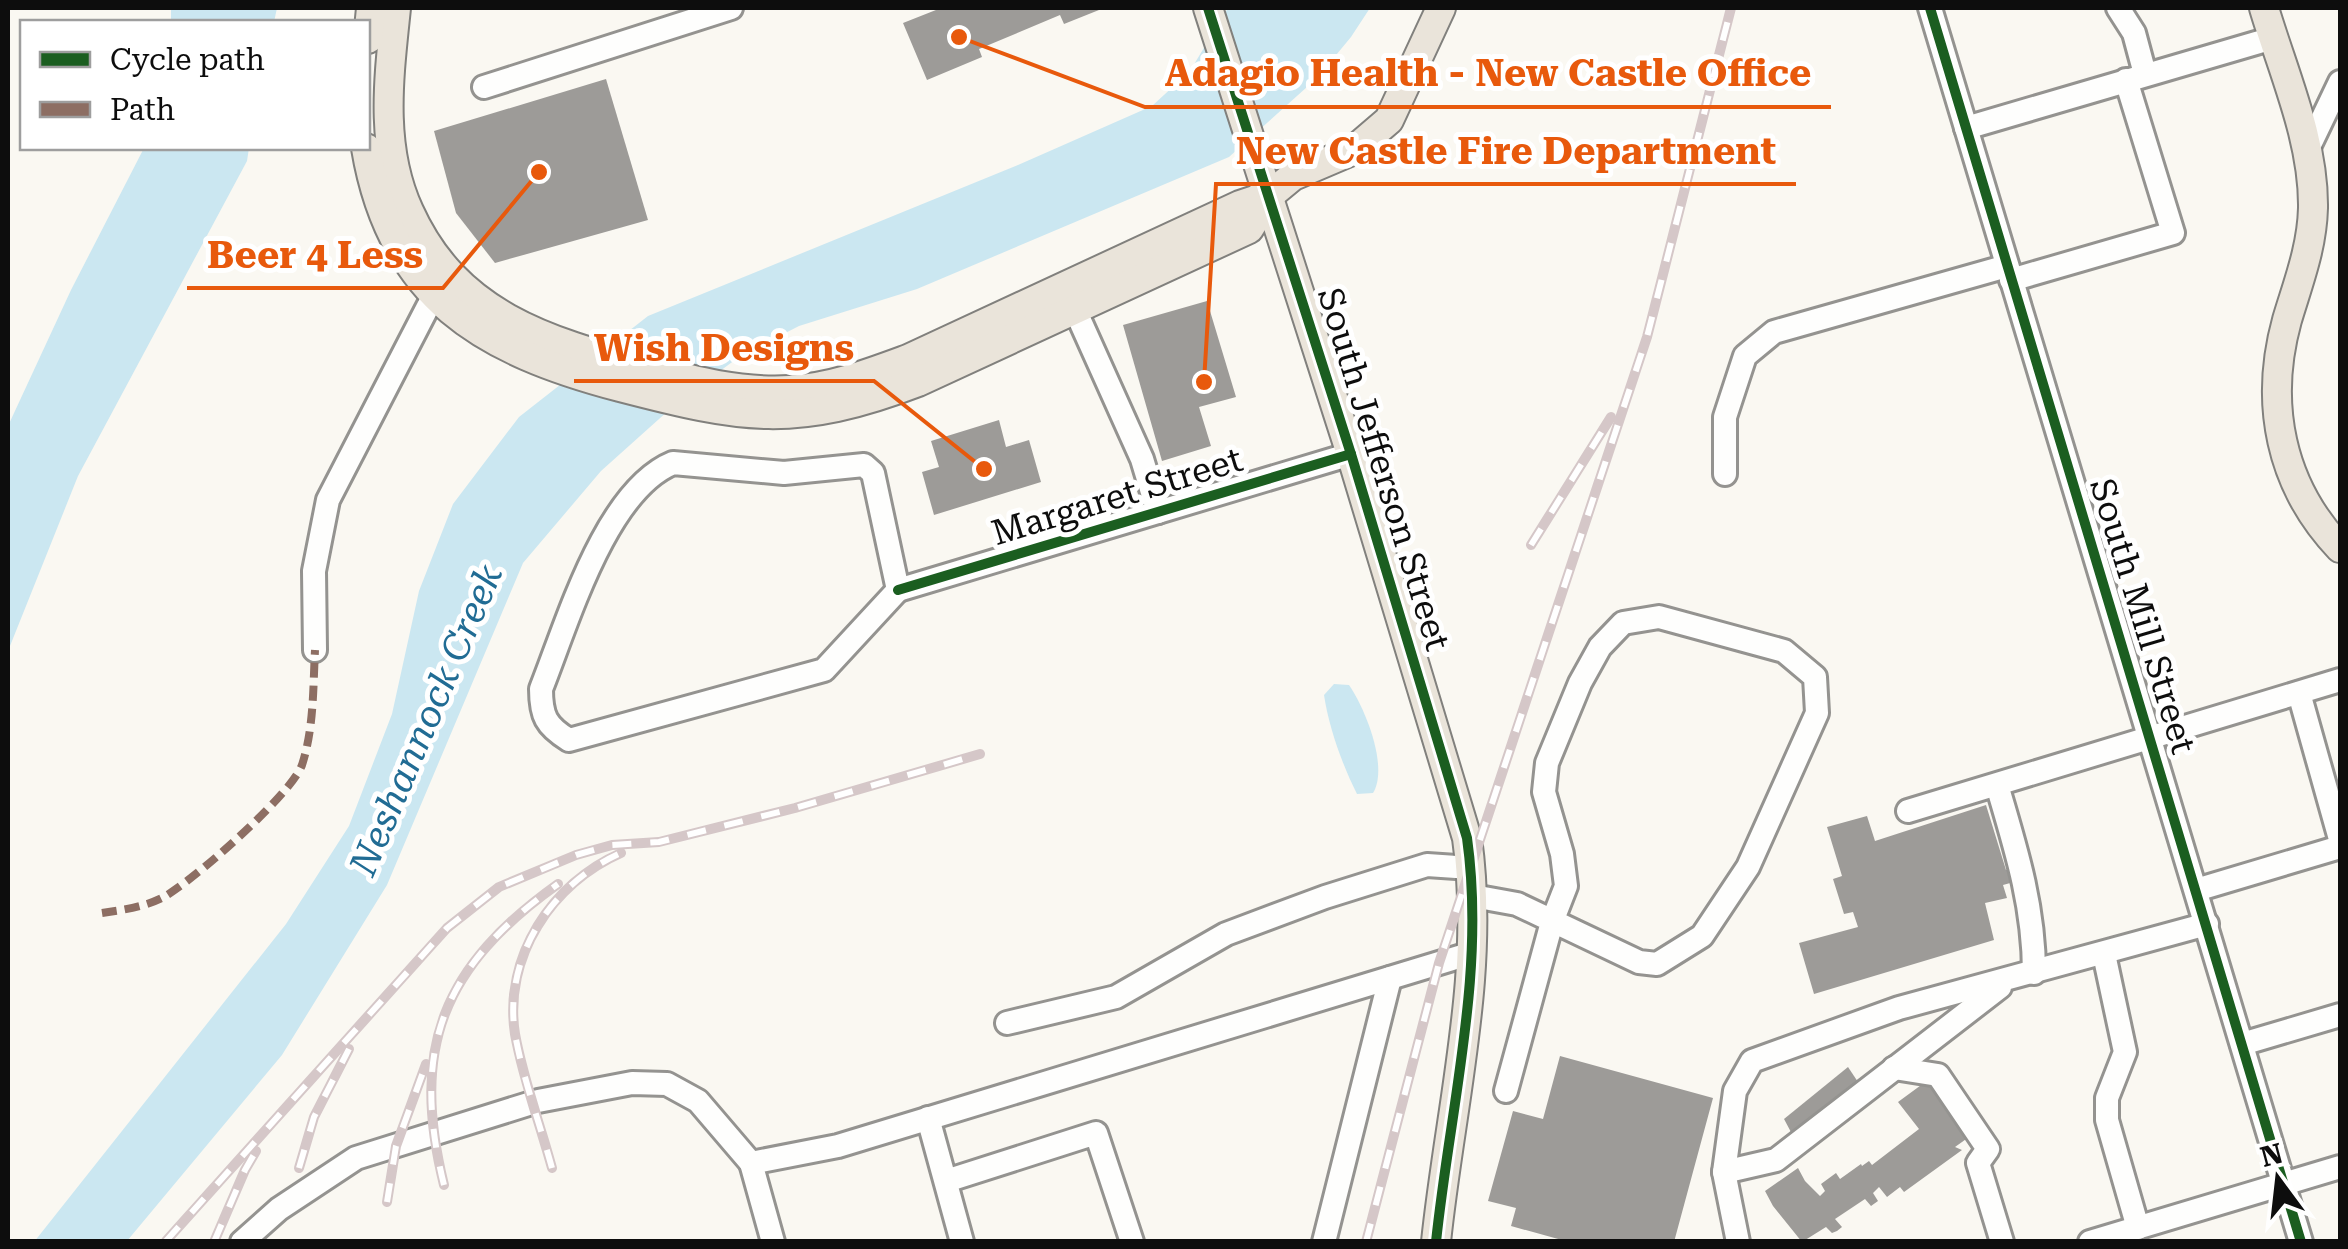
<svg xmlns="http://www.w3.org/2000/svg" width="2348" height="1249" font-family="'Roboto Serif',serif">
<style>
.water{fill:#cbe7f1}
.building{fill:#9d9b98}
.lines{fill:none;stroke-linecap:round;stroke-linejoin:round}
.minor-casing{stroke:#949390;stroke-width:28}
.major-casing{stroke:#81807d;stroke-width:32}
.minor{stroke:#fefefd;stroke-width:22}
.major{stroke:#eae4da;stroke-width:28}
.rail-casing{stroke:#d5c7c8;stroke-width:10}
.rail{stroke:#fff;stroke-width:6;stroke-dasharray:19;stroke-linecap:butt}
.quiet{stroke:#8d6e63;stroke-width:8;stroke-dasharray:15 8;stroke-linecap:butt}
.cycleway-casing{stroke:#fff;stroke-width:16}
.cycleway{stroke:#1b5e20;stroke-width:10}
.labels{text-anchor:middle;stroke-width:10;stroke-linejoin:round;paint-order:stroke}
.street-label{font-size:35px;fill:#0d0d0d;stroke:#fff}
.water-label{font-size:38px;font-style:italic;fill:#216c94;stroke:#fff}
.leader{fill:none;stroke:#e8590c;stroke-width:4}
.callout-dot{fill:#e8590c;stroke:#fff;stroke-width:4}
.callout-label{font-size:38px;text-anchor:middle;font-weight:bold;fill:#e8590c;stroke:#fff;stroke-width:10;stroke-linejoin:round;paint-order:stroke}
</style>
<rect width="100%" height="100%" fill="#faf8f2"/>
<g class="water">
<path d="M171 8H277L274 22H171Z"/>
<path d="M1228 8H1370L1351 37 1317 78 1229 157 917 289 799 326 739 357 678 402 601 471 523 563 387 885 282 1055 127 1241 34 1242 286 924 349 826 392 714 419 591 453 504 519 417 648 316 1018 165 1152 106 1190 71Z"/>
<path d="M144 148H249L247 161 78 476 8 651V426L71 290Z"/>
<path d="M1334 684 1349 685C1365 708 1389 767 1373 793L1357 794C1342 764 1329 728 1324 695Z"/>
</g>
<g class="building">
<path d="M941 8H1104L1064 24 1060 15 979 49 982 57 927 80 903 23Z"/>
<path d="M606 79 648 220 495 263 456 213 434 131Z"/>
<path d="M1207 301 1236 397 1199 407 1211 446 1162 461 1123 325Z"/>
<path d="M999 420 1006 447 1029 440 1041 482 934 515 922 472 939 467 931 441Z"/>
<path d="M1986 805 2006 870 2017 866 2021 880 2003 885 2007 898 1985 903 1994 940 1814 994 1799 943 1858 927 1853 912 1844 914 1833 879 1842 876 1827 827 1867 816 1875 841Z"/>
<path d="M1560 1056 1713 1098 1674 1242H1569L1511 1226 1516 1208 1488 1201 1513 1111 1543 1119Z"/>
<path d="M1848 1067 1858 1082 1792 1134 1784 1119Z"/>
<path d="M1928 1080 1969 1137 1955 1147 1962 1150 1904 1192 1900 1187 1887 1197 1879 1187 1873 1193 1878 1201 1871 1206 1865 1199 1835 1219 1842 1227 1837 1231 1832 1233 1826 1227 1802 1242 1773 1206 1765 1191 1798 1168 1805 1181 1820 1196 1825 1191 1821 1184 1836 1173 1840 1179 1861 1164 1862 1166 1869 1161 1872 1165 1919 1129 1898 1102Z"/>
</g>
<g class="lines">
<defs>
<g id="minor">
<path d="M1930 8 2301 1242"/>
<path d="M2118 8 2134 33 2145 74"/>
<path d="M484 87 731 8"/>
<path d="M1966 128 2273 38"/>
<path d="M2307 151 2340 82"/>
<path d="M2011 280 2173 233 2126 80"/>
<path d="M1068 294 1142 459 1158 512"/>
<path d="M673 463 784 473 864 465 873 473 898 590 824 670 569 740C546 726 541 716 541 689 567 624 605 491 673 463Z"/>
<path d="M1725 474V417L1745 356 1774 332 2007 266"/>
<path d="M898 590 1351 454"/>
<path d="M315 650 314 571 328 500 435 293"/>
<path d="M2299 693 2340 839"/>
<path d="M1997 785C2016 849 2034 906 2034 973"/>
<path d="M1908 811 2340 680"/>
<path d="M2196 890 2340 847"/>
<path d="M1473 896 1517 904 1639 962 1657 964 1702 936 1748 867 1817 713 1815 677 1784 651 1659 617 1623 623 1600 647 1580 683 1547 763 1544 792 1562 854 1566 886 1552 922 1506 1091"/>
<path d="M2104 954 2125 1052 2107 1098V1120L2138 1228"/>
<path d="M1007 1023 1116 997 1226 934 1325 897 1427 865 1471 868"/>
<path d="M2242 1044 2340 1015"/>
<path d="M1894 1068 1938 1075 1988 1149 1978 1163 2002 1242"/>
<path d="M928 1118 962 1242"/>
<path d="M751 1163 773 1242"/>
<path d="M1724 1172 1776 1160 2000 987"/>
<path d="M946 1181 1096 1133 1132 1242"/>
<path d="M242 1242 279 1209 356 1158 538 1101 632 1083 667 1084 698 1101 751 1163 838 1146 1472 953"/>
<path d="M1324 1242 1390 978"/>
<path d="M1738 1242 1724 1172 1735 1091 1752 1061 1899 1008 2207 924"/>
<path d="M2090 1242 2340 1167"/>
</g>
<g id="major">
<path d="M396 8C389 76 379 146 409 211 456 315 546 341 647 368 695 381 740 393 790 390 831 388 870 373 908 359L1240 205 1270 195"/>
<path d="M1208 8 1351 454 1467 838C1486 973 1450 1107 1436 1242"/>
<path d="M2264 8C2283 72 2314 140 2313 208 2312 248 2298 283 2287 320 2264 403 2280 485 2340 548"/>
<path d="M368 39 371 8"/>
<path d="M366 148C391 298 483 351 620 387 743 419 795 429 918 382L1249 229 1270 195 1293 176 1354 150 1389 120 1441 8"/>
</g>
</defs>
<use href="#minor" class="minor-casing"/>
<use href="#major" class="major-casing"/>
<use href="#minor" class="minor"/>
<use href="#major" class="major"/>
<defs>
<g id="rail">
<path d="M1531 545 1611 417"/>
<path d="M299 1168 314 1117 349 1049"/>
<path d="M552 1168C540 1124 523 1079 515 1034 503 957 552 883 621 853"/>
<path d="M444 1185C410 1047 443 966 558 884"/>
<path d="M387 1202 396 1146 426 1064"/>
<path d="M166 1241 447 928 499 887 576 855 612 845 659 842 795 808 980 754"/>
<path d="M214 1242 245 1170 256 1151"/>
<path d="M1366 1242 1439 963 1647 337 1731 8"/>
</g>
</defs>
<use href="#rail" class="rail-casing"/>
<use href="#rail" class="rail"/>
<path class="quiet" d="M102 913C122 910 144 907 162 898 192 882 291 795 302 765 314 728 313 688 315 650"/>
<defs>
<g id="cycleway">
<path d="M1208 8 1351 454 1467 838C1486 973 1450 1107 1436 1242"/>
<path d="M1930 8 2301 1242"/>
<path d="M898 590 1351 454"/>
</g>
</defs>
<use href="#cycleway" class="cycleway-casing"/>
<use href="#cycleway" class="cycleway"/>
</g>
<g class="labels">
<g class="street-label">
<text transform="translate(1384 469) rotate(73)" y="12">South Jefferson Street</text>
<text transform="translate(1117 496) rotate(-17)" y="12">Margaret Street</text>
<text transform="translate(2143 616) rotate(73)" y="12">South Mill Street</text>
</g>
<g class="water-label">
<text transform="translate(426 720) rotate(-67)" y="13">Neshannock Creek</text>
</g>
</g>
<path class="leader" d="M959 37L1145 107H1831M1204 382L1216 184H1796M539 172L443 288H187M984 469L874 381H574"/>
<g class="callout-dot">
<circle cx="959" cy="37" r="10"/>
<circle cx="1204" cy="382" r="10"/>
<circle cx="539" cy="172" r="10"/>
<circle cx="984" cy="469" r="10"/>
</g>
<g class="callout-label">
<text x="1488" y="86">Adagio Health - New Castle Office</text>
<text x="1506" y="164">New Castle Fire Department</text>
<text x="315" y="268">Beer 4 Less</text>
<text x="724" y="361">Wish Designs</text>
</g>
<rect width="2348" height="1249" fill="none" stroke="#0d0d0d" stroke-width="20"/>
<rect x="20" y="20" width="350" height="130" fill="#ffffff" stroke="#9e9e9e" stroke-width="2.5"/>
<rect x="40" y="52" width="50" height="15" fill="#1b5e20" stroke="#9e9e9e" stroke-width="2.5"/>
<text x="110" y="70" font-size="30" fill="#0d0d0d">Cycle path</text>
<rect x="40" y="102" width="50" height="15" fill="#8d6e63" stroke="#9e9e9e" stroke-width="2.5"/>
<text x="110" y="120" font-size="30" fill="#0d0d0d">Path</text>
<g transform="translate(2278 1179) rotate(345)" stroke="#ffffff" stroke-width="8" paint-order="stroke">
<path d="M0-8L18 38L0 25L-18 38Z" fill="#0d0d0d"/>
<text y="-15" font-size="28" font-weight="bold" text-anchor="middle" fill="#0d0d0d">N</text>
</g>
</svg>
